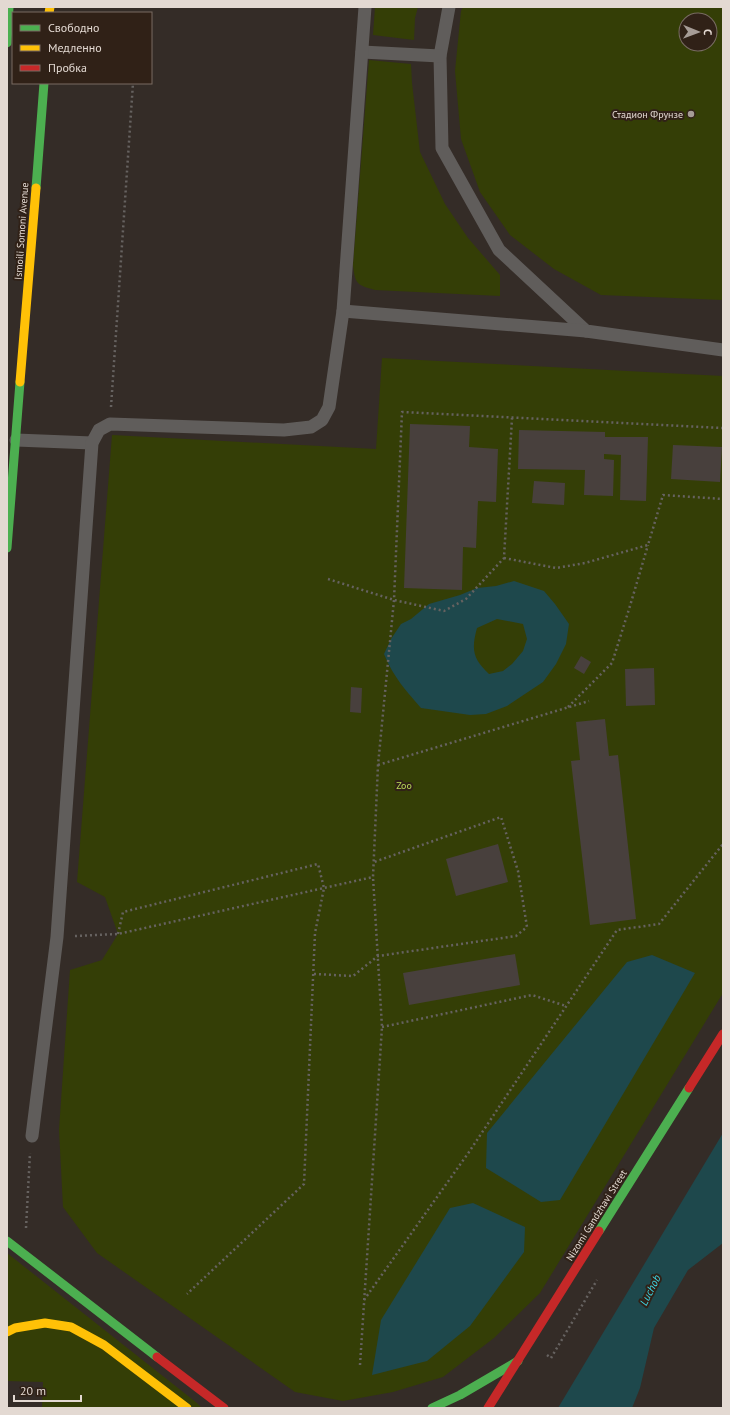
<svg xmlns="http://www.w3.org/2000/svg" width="730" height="1415" font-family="'PT Sans',sans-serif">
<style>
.green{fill:#343e06;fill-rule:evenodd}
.water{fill:#1e484c;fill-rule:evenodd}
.building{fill:#48403d}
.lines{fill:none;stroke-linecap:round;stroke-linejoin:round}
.path{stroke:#666260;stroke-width:2.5;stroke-dasharray:2 3;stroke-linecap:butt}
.lane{stroke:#605d5b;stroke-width:13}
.fast{stroke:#4caf50;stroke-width:9}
.slow{stroke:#ffc107;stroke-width:9}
.jam{stroke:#c62828;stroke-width:9}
.poi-dot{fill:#a69c96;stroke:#302117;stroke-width:1.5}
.labels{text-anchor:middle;stroke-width:4;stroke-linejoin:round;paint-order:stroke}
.poi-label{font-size:10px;fill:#e3d9d2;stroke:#302117;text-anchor:end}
.street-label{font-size:10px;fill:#e3d9d2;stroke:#302117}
.park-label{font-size:10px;fill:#bcdb5a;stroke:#302117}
.water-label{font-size:11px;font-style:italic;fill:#3ddbea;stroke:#302117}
</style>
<rect width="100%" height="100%" fill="#342c27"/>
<g class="green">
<path d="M375 7H418L415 18 414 40 373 35Z"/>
<path d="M463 7H723V300L601 295 554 269 510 235 480 192 461 139 455 71 461 11ZM686 20H710V44H686Z"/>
<path d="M369 60 411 64 412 83 420 152 445 204 468 238 500 275V296L375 290C357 285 355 284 353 265Z"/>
<path d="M382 358 723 376V993L540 1293 494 1338 443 1377 393 1392 343 1401 295 1392 97 1253 63 1207 59 1130 70 970 102 960 118 934 105 897 77 882 112 435 376 449Z"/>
<path d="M7 1253 197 1403 202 1408H42L43 1382 7 1381Z"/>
</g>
<g class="water">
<path d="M514 581 544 591 555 604 569 624 566 644 556 664 543 682 507 706 486 714 470 715 421 708C405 689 394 678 384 654L391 639 401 624 411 619 429 604 460 595 477 588 496 586ZM497 619 523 624 527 639 523 651 512 664 503 671 489 674C473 659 471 650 477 628Z"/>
<path d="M652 955 695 973 560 1200 541 1202 486 1168 487 1133 627 962Z"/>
<path d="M723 1133V1243L688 1270 654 1328 640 1388 632 1408H558Z"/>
<path d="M473 1203 525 1227 524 1252 470 1326 427 1361 372 1375 381 1320 450 1208Z"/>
</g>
<g class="building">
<path d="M410 424 470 426 469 447 498 449 496 502 478 501 476 548 463 547 462 590 404 588Z"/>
<path d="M519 430 605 432V437H648L646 501 620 500 621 455 604 454V459L614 460 613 496 584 495 585 470 518 469Z"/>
<path d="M673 445 722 447 720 482 671 479Z"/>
<path d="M534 481 565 483 564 505 532 503Z"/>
<path d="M581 656 591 662 584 674 574 668Z"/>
<path d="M654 668 655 705 626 706 625 669Z"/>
<path d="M351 687 362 688 361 713 350 712Z"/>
<path d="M605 719 609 756 618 755 636 919 590 925 571 761 580 760 576 722Z"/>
<path d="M498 844 508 882 456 896 446 859Z"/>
<path d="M515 954 520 985 409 1005 403 973Z"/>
</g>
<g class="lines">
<g class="path">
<path d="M111 407 133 83"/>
<path d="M504 558 556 568 585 563 648 545 663 495 723 499"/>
<path d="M328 579 394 600 444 611 466 599 504 558 512 418"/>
<path d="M568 707 612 663 630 606 648 545"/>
<path d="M378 765 589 701"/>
<path d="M118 934 123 912 318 864 324 888 315 933 304 1184 187 1294"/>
<path d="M75 936 118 934 373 877 378 765 394 600 402 412 723 428"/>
<path d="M314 974 353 976 378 956 516 936 527 927 518 871 501 817 374 862"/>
<path d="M382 1027 532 995 566 1006"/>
<path d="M26 1228 30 1153"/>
<path d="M364 1300 469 1152 617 930 659 924 723 844"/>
<path d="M547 1355 551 1358 597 1280"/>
<path d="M360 1365 382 1027 373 877"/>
</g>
<g class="lane">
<path d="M449 7 440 56 442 148 499 250 586 331 723 350"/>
<path d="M362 52 440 56"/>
<path d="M343 311 586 331"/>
<path d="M16 440 92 443"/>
<path d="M32 1136 57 937 92 443 99 430 110 424 284 430 311 427 322 420 329 407 343 311 365 7"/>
</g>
<g class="fast">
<path d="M7 43 9 7"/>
<path d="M36 188 44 83"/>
<path d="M7 548 20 382"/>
<path d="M599 1231 689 1088"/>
<path d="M7 1241 157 1357"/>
<path d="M432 1408 460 1395 518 1361"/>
</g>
<g class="slow">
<path d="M49 13 50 7"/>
<path d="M20 382 36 188"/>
<path d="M7 1332 15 1328 45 1323 71 1327 104 1345 187 1408"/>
</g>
<g class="jam">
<path d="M689 1088 723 1034"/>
<path d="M157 1357 224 1408"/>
<path d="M488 1408 599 1231"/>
</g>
</g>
<circle class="poi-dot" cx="691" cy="114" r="4"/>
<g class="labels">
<g class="poi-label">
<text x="683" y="118">Стадион Фрунзе</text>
</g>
<g class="street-label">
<text transform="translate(21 231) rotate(-86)" y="4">Ismoili Somoni Avenue</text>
<text transform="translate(596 1215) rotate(-58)" y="4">Nizomi Gandzhavi Street</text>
</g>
<g class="park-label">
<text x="404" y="789">Zoo</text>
</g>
<g class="water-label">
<text transform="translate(650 1290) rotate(-63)" y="4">Luchob</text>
</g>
</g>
<rect width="730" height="1415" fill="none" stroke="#e3d9d2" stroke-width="16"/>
<rect x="12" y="12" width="140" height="72" fill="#302117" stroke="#786b62"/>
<rect x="20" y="25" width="20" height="6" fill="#4caf50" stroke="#786b62"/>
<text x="48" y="32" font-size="12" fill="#e3d9d2">Свободно</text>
<rect x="20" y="45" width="20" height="6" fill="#ffc107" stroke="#786b62"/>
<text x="48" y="52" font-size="12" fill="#e3d9d2">Медленно</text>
<rect x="20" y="65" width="20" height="6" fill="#c62828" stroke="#786b62"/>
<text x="48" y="72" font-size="12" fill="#e3d9d2">Пробка</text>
<g transform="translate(698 32) rotate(91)"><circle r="19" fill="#302117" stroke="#786b62"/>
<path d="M0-3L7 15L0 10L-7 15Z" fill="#a69c96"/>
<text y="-6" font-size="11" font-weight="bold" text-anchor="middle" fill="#e3d9d2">С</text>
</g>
<path d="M14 1395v6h67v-6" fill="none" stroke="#e3d9d2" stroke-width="2"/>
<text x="20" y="1395" font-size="12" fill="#e3d9d2" stroke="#302117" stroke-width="3" paint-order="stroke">20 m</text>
</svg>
